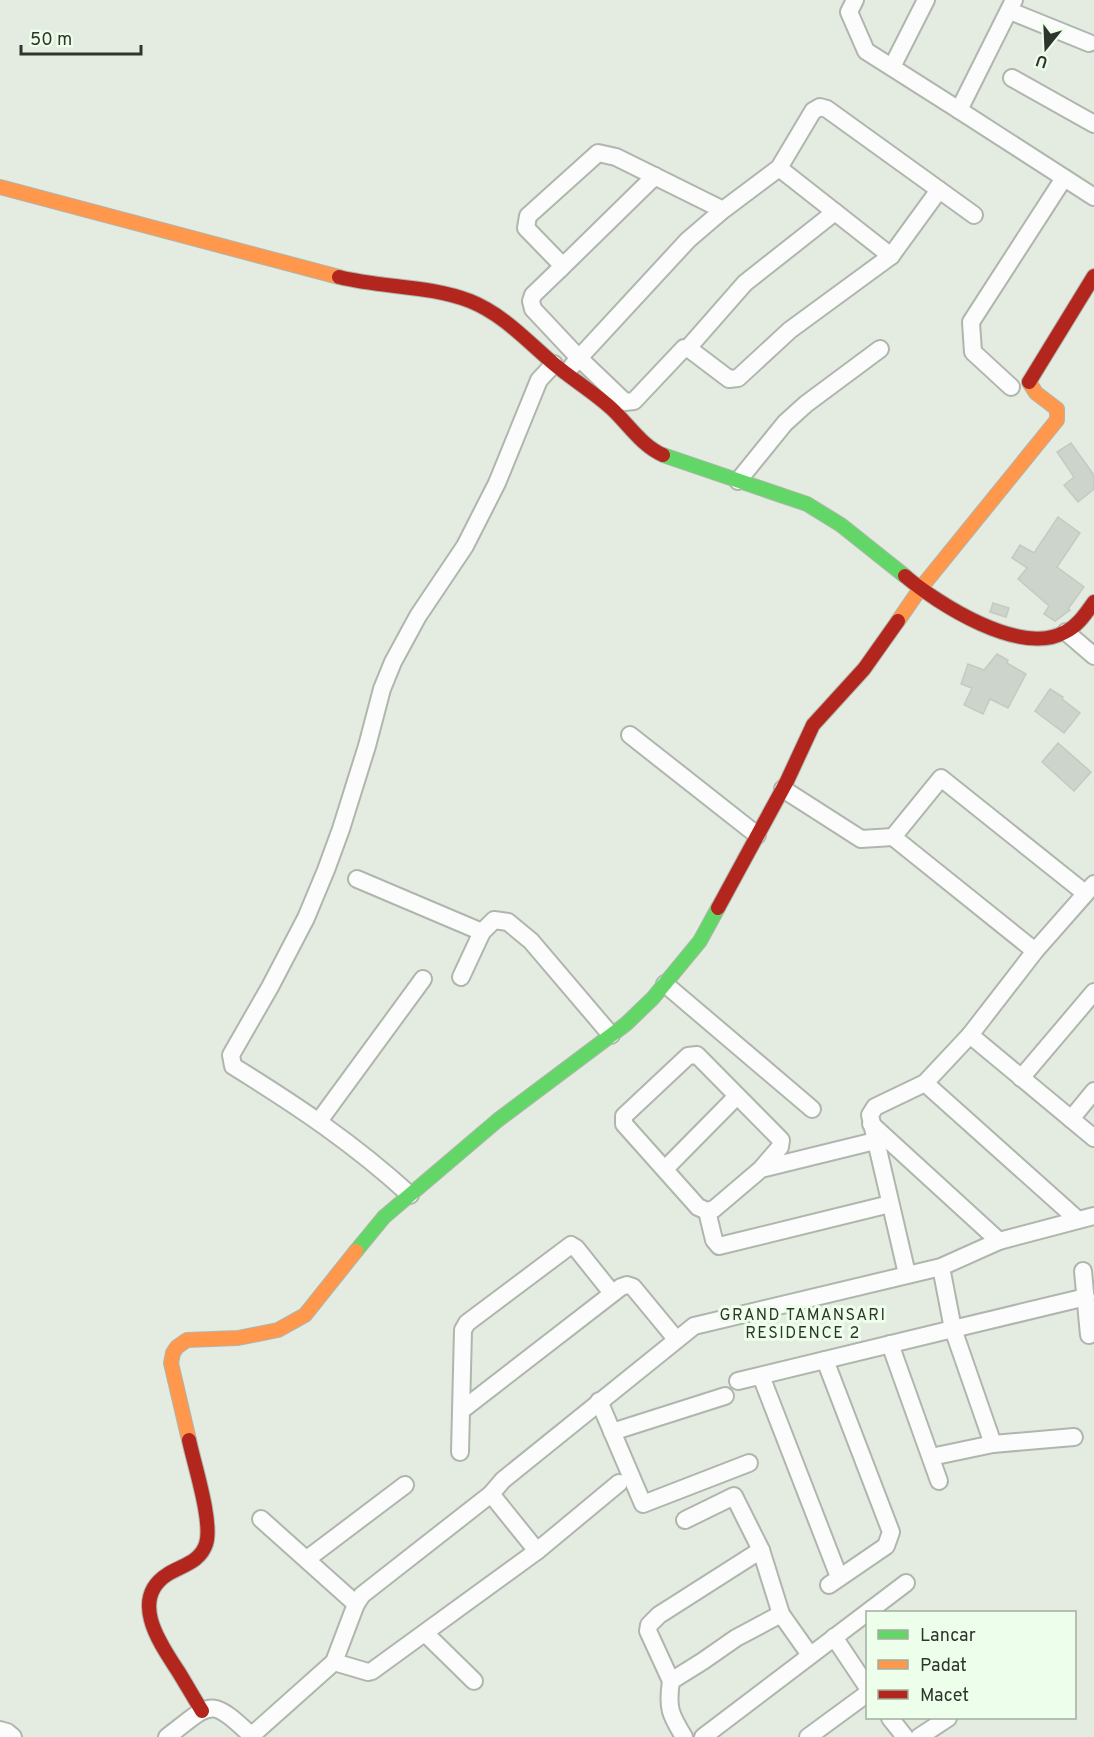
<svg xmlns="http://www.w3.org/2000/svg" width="1094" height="1737" font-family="Overpass,sans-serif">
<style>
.building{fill:#cdd4cb;stroke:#c4cac2;stroke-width:1.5}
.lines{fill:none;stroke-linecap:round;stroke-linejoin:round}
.street-casing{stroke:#afb6ad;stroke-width:20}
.fast-casing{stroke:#afb6ad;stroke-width:16}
.slow-casing{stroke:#afb6ad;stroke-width:16}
.jam-casing{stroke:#afb6ad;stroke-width:16}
.street{stroke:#fbfcfb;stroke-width:16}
.fast{stroke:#63d668;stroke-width:14}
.slow{stroke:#ff974d;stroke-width:14}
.jam{stroke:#b3261e;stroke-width:14}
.labels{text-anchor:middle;stroke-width:6;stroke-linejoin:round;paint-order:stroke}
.neighbourhood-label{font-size:16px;letter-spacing:1.5px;fill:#2e352d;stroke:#edffea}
</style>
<rect width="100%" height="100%" fill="#e4ece2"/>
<g class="building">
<path d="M1071 443 1094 475V489L1078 502 1064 485 1074 477 1057 452Z"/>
<path d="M1058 517 1080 533 1057 567 1084 587 1068 609 1070 610 1055 621 1044 614 1049 606 1018 579 1027 568 1012 558 1020 545 1034 553Z"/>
<path d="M993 603 1009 608 1006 617 990 612Z"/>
<path d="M997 654 1008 660 1007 663 1026 674 1008 708 990 699 983 714 964 705 972 688 961 684 968 664 984 670Z"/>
<path d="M1050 689 1063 697 1062 699 1080 713 1064 733 1035 711Z"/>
<path d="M1058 743 1091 772 1074 791 1042 762Z"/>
</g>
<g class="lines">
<defs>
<g id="street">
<path d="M855 0 849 12 866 51 959 110"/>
<path d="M1014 0 959 110 1094 197"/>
<path d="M1010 11 1089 43"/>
<path d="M892 67 926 0"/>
<path d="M1012 78 1094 124"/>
<path d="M779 168 835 212"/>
<path d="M723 210 616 157 598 153 528 216 526 228 560 263 561 268 533 295 531 301 533 309 579 358 688 240 723 210 779 168 813 111 820 107 827 109 974 215"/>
<path d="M561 268 655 176"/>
<path d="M688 348 745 283 835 212 891 256"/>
<path d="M572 366 579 358 625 402 634 401 684 348H688L729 379 738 378 790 330 891 256 939 190"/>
<path d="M1011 387 973 352 971 322 1064 178"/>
<path d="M738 481 785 423 806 404 880 349"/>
<path d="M1066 632 1094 656"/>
<path d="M630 735 757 835"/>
<path d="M783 789 861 839 893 837 1035 951"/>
<path d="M893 837 941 778 1085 893"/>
<path d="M357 879 482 932 494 920 508 922 531 941 611 1035"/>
<path d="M461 977 482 932"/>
<path d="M665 984 812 1109"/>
<path d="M970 1035 1094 1138"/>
<path d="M1021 1078 1094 992"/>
<path d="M925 1083 1077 1219"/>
<path d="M1071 1119 1094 1091"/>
<path d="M319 1121 423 979"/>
<path d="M871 1124 999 1241"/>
<path d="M665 1169 737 1096"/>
<path d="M761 1169 780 1147 781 1140 697 1055 688 1056 624 1116V1124L698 1207 707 1211 714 1209 761 1169 875 1141"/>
<path d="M410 1195C353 1143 299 1107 233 1066L231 1055 270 987 306 918 326 870 341 829 367 746 382 689 393 662 418 616 465 546 497 483 539 380 554 364"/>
<path d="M707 1211 714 1240 719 1246 890 1204"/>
<path d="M941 1267 953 1329 1086 1297"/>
<path d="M1083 1271 1089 1335"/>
<path d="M907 1274 870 1115 875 1107 925 1083 970 1035 1035 951 1094 884"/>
<path d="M890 1344 939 1481"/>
<path d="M825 1360 891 1532 886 1546 829 1585"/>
<path d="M761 1376 839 1577"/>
<path d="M738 1381 953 1329 993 1444 931 1457"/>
<path d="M599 1401 643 1504 749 1463"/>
<path d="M462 1410 621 1287 627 1285 633 1287 676 1339"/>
<path d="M612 1432 725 1396"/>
<path d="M993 1444 1074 1437"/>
<path d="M460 1452 463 1330 467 1323 571 1245 576 1248 612 1293"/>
<path d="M491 1494 537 1551"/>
<path d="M261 1519 356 1604"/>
<path d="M685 1520 734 1496 761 1550"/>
<path d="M307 1559 405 1485"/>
<path d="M425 1633 474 1681"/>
<path d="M834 1637 868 1688"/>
<path d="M334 1662 368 1672 372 1671 537 1551 619 1483"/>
<path d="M671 1681 648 1631 649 1625 659 1615 761 1550 781 1614 810 1655"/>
<path d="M890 1718 905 1737"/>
<path d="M0 1730 7 1732 13 1737"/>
<path d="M251 1736 334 1662 356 1604 362 1595 491 1494 503 1480 694 1326 941 1267 999 1241 1094 1216"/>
<path d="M167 1737C213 1702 209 1696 253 1737"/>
<path d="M684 1737C670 1714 667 1708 671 1681L703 1661 736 1638 781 1614"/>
<path d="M703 1737 906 1583"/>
<path d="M808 1737 868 1693"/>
<path d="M919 1737 948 1718"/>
</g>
<g id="fast">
<path d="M663 455 807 504 841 525 905 576"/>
<path d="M356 1251 384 1217 498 1120 626 1024 653 998 700 941 718 908"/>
</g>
<g id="slow">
<path d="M0 187 339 277"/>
<path d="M898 621 920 589 1057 420V409L1036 393 1029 382"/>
<path d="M189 1440 171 1363 173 1353 177 1347 187 1340 238 1338 278 1330 305 1315 356 1251"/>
</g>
<g id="jam">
<path d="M339 277C382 288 429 285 470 301 503 314 528 342 554 364 573 380 595 393 612 409 629 425 642 446 663 455"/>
<path d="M1029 382 1094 276"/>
<path d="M905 576C938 604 1021 657 1065 632 1078 626 1086 613 1094 602"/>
<path d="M718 908 787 781 813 725 864 669 898 621"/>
<path d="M189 1440C194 1464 213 1522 206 1544 200 1562 183 1565 168 1574 128 1599 161 1645 178 1671 186 1684 194 1698 202 1711"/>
</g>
</defs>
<use href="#street" class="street-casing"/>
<use href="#fast" class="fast-casing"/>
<use href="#slow" class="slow-casing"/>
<use href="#jam" class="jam-casing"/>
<use href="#street" class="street"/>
<use href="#fast" class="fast"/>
<use href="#slow" class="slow"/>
<use href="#jam" class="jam"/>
</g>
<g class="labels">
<g class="neighbourhood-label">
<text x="803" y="1320">GRAND TAMANSARI<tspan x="803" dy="18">RESIDENCE 2</tspan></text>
</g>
</g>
<rect x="866" y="1611" width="210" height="108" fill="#edffea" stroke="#a1ae9e" stroke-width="1.5"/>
<rect x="878" y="1630" width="30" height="9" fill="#63d668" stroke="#a1ae9e" stroke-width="1.5"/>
<text x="920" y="1641" font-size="18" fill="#2e352d">Lancar</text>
<rect x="878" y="1660" width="30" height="9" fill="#ff974d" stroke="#a1ae9e" stroke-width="1.5"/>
<text x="920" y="1671" font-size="18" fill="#2e352d">Padat</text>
<rect x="878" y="1690" width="30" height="9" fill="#b3261e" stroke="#a1ae9e" stroke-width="1.5"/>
<text x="920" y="1701" font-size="18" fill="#2e352d">Macet</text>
<g transform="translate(1046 48) rotate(198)" stroke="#edffea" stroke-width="4.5" paint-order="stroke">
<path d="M0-4.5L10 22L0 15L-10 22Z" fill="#2e352d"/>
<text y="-9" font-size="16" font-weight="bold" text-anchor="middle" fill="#2e352d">U</text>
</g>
<path d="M21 45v9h120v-9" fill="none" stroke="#2e352d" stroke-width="3"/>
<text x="30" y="45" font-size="18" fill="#2e352d" stroke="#edffea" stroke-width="4.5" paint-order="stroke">50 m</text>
</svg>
